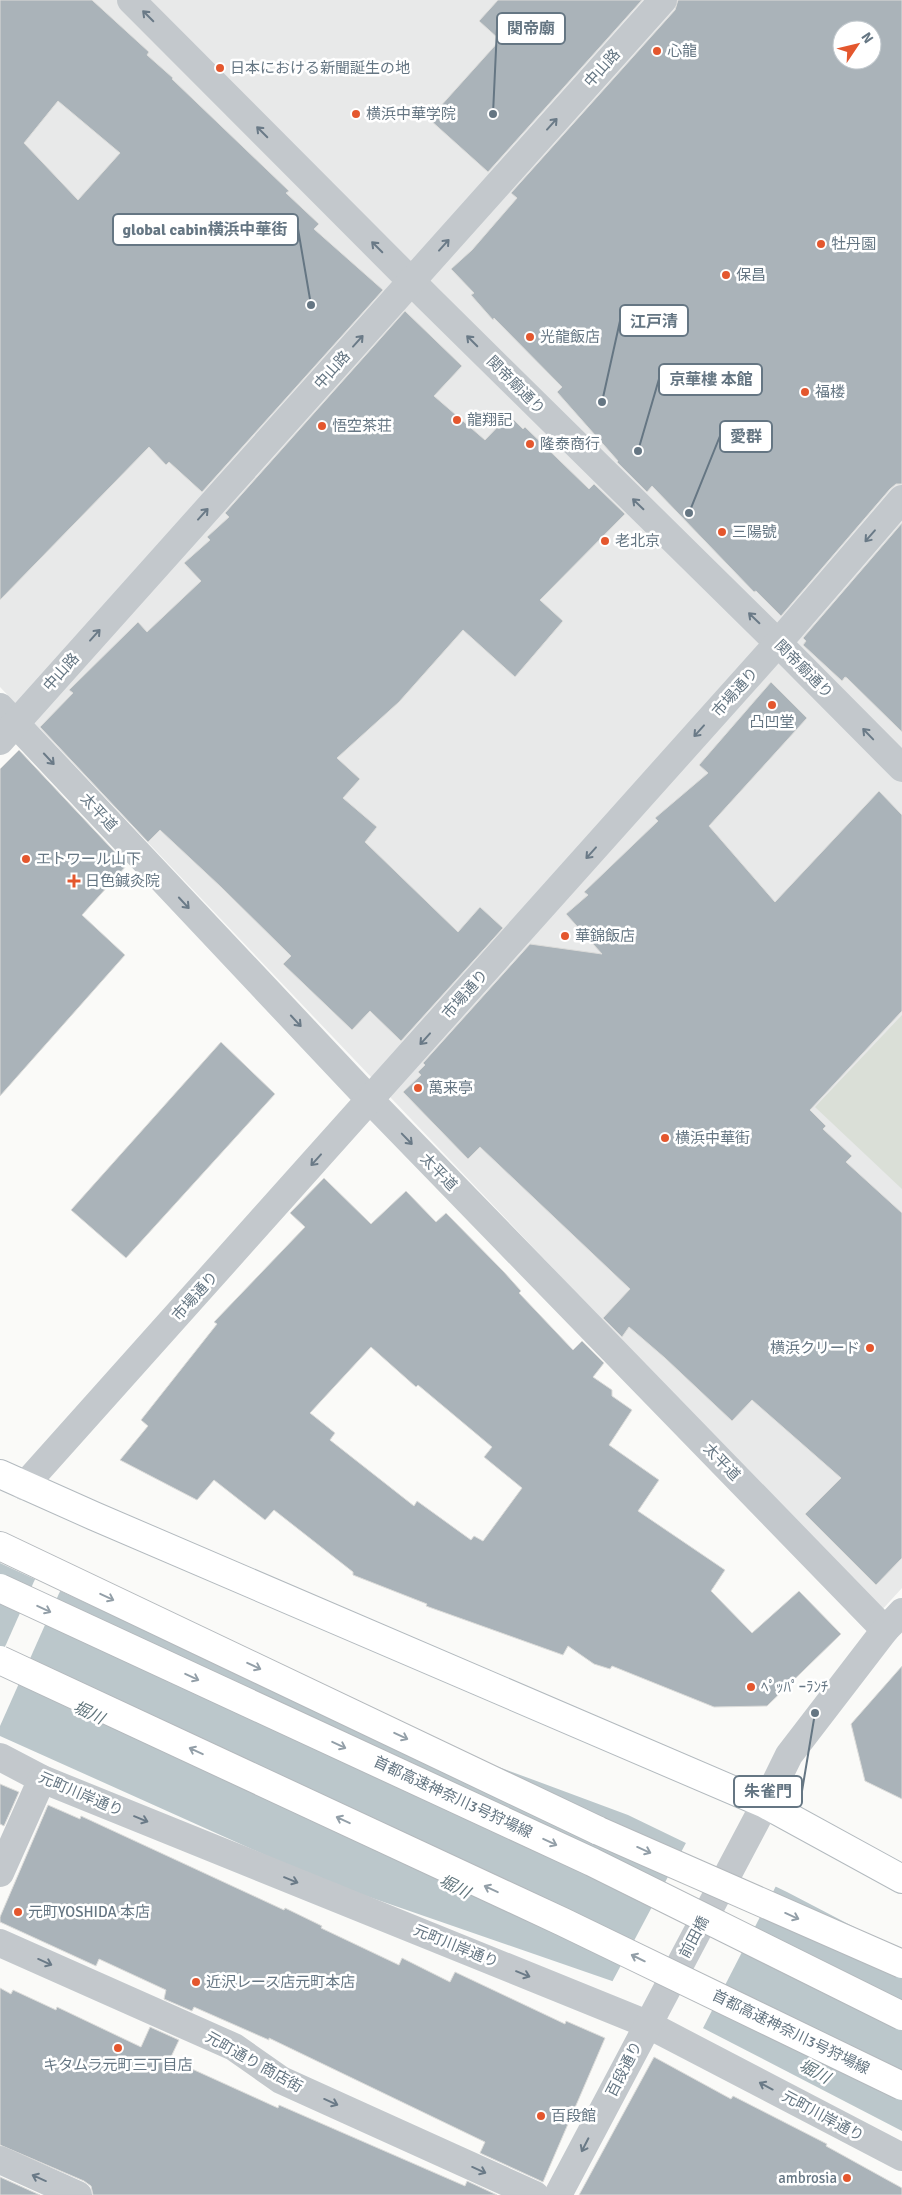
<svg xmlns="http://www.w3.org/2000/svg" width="902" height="2195" font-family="Signika,'Noto Sans JP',sans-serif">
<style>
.built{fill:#e8e9e9;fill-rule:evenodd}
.green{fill:#dadfd7}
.water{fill:#bbc7cb}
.pier{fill:#fafaf8}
.building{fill:#aab3b9;stroke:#dcdcda;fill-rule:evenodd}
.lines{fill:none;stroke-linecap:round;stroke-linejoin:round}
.secondary-casing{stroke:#b3babf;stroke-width:30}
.highway-casing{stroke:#b4b9bd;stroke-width:30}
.street{stroke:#c3c8cc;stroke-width:28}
.secondary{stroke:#fff;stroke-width:28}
.highway{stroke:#fff;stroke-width:28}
.highway-bridge-casing{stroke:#b4b9bd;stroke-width:30;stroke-linecap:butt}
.highway-bridge{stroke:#fff;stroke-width:28}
.oneway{stroke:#6a7a87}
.oneway2{stroke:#939fa8}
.poi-dot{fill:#e4572e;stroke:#fff;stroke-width:2}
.labels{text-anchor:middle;stroke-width:5;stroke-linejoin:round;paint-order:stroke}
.poi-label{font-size:15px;fill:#657683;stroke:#fff;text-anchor:start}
.street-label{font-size:15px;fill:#657683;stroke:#fff}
.water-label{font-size:16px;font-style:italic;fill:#60757c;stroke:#fff}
.leader{fill:none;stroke:#657683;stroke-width:2}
.callout-dot{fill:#657683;stroke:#fff;stroke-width:2}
.callout{fill:#fff;stroke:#657683;stroke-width:2}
.callout-label{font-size:16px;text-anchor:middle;font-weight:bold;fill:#657683}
</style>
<rect width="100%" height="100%" fill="#fafaf8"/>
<path class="built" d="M0 0H902V1588L880 1612 0 687ZM842 30H872V60H842Z"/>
<path class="green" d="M902 1015V1189L815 1107Z"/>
<path class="water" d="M0 1563 203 1657 628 1815 787 1892 902 1952V2131L612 1981 323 1881 0 1736Z"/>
<g class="pier">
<path d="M36 1577 61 1589 0 1726V1658Z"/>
<path d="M687 1841 777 1884 702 2030 611 1984Z"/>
</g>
<g class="building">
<path d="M0 0H92L149 52 147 55 173 78 172 79 289 191 286 193 319 224 314 229 383 290 202 492 169 462 166 465 149 447 0 600ZM58 101 120 153 78 200 24 143Z"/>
<path d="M498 0H642L488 172 429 119 500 40 479 21Z"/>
<path d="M678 0H902V484H896L890 489 781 616 756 591 754 592 652 486 647 492 617 462 618 461 557 392 562 387 494 318 493 320 471 295 474 293 451 269 472 250 517 198 511 193 675 10ZM842 30H872V60H842Z"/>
<path d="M405 311 462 366 434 396 485 440 509 415 523 429 525 427 589 489 594 484 625 514 540 600 563 621 515 677 463 630 399 702 337 758 360 779 343 798 377 827 365 842 458 932 480 907 503 928 401 1041 370 1011 352 1030 283 964 291 956 221 887 160 830 148 842 40 727 73 693 69 690 138 622 147 632 201 581 184 563 210 540 207 537 229 517 225 513Z"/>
<path d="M902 523V732L847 678 845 677 842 681 803 645 806 641 803 638Z"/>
<path d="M771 682 807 718 709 826 775 902 879 791 902 815V1011L810 1110 826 1126 823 1129 852 1156 846 1162 902 1213V1558L876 1585 805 1514 841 1478 752 1400 732 1421 665 1358 629 1327 622 1337 603 1318 630 1289 480 1147 468 1159 403 1092 421 1075 418 1072 425 1065 423 1063 530 944 602 954 566 914 588 895 584 892 658 821 655 818 708 773 699 765Z"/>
<path d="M19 750 127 865 82 915 125 955 0 1096V769Z"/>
<path d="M221 1042 275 1094 126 1258 71 1210Z"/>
<path d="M324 1178 371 1224 406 1191 436 1222 446 1213 504 1272 521 1291 519 1293 573 1350 582 1341 604 1363 593 1377 612 1390V1396L632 1410 609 1445 659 1480 638 1511 725 1570 711 1591 752 1633 799 1591 841 1634 767 1706 714 1707 612 1666 610 1669 594 1664 568 1646 563 1655 426 1606 427 1604 353 1575V1572L274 1510 265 1520 214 1480 197 1500 120 1460 148 1426 141 1420 217 1324 214 1322 305 1227 290 1213ZM371 1347 416 1387 418 1385 492 1447 484 1457 522 1488 483 1541 474 1536 471 1540 417 1501 414 1506 330 1440 335 1433 310 1413Z"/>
<path d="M902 1666V1799L865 1781 851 1724Z"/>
<path d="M0 1784 19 1792 4 1826 0 1824Z"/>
<path d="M48 1805 80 1819 81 1816 284 1910 285 1908 322 1926 321 1928 399 1965 402 1958 450 1982 455 1972 565 2024 566 2021 605 2038 543 2182 480 2153 485 2142 269 2038V2040L194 2007 192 2011 164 1999 166 1990 99 1959 96 1966 0 1922V1917Z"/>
<path d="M0 1988 11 1994 13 1990 56 2010 57 2007 141 2047 150 2027 179 2040 170 2059 278 2108 279 2105 465 2186 467 2181 497 2195H93L91 2186 84 2181 0 2145Z"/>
<path d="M654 2057 731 2099 733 2096 827 2144 826 2146 902 2188V2195H579Z"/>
<path d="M0 2177 40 2195H0Z"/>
</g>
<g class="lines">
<defs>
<path id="secondary" d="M0 1474 94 1516 765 1804 902 1879"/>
<path id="highway" d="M0 1546 599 1831"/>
</defs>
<use href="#secondary" class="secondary-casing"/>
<use href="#highway" class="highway-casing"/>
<g class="street">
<path d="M131 0 427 297 778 643 902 768"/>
<path d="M0 707 370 1100 885 1630"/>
<path d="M0 741 663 0"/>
<path d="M24 1486 778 643 902 499"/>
<path d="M0 1757 42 1779 647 2024 902 2157"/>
<path d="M0 1873 42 1779"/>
<path d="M0 1943 234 2047 281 2080 535 2195"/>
<path d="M0 2160 78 2195"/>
<path d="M558 2195 765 1804 789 1755 885 1630 902 1612"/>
</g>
<use href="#secondary" class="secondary"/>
<use href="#highway" class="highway"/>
<defs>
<g id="highway-bridge">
<path d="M0 1588 592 1862 902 2016"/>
<path d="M0 1660 563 1922 902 2086"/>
<path d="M599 1831 902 1964"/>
</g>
</defs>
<use href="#highway-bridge" class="highway-bridge-casing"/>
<use href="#highway-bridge" class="highway-bridge"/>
</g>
<defs><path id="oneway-shaft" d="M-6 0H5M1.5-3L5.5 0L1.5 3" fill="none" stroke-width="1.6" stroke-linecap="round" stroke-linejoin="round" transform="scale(1.25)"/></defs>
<g class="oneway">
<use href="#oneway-shaft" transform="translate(148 16) rotate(-135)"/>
<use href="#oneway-shaft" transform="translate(552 124) rotate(-48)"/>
<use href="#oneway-shaft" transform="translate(262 132) rotate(-135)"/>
<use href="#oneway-shaft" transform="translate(444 245) rotate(-48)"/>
<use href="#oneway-shaft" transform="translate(377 247) rotate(-135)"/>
<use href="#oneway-shaft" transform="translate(358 341) rotate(-48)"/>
<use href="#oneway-shaft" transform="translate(472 341) rotate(-135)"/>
<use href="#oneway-shaft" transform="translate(638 504) rotate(-136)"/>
<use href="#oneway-shaft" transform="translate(203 514) rotate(-48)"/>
<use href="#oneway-shaft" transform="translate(870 536) rotate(131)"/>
<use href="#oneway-shaft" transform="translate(754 618) rotate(-136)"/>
<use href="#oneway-shaft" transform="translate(95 635) rotate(-48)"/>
<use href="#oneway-shaft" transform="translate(699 731) rotate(132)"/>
<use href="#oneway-shaft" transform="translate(868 734) rotate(-134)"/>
<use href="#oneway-shaft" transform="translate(49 759) rotate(47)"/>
<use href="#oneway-shaft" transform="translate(591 853) rotate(132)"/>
<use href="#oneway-shaft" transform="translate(184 903) rotate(47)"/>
<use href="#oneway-shaft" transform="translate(296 1021) rotate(47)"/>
<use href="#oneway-shaft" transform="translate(425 1039) rotate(132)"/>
<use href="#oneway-shaft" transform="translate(407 1139) rotate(46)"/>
<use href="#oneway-shaft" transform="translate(316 1160) rotate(132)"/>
<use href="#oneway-shaft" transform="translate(141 1819) rotate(22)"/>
<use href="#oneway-shaft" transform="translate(291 1880) rotate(22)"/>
<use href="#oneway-shaft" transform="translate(45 1962) rotate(24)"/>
<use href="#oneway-shaft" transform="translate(523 1974) rotate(22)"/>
<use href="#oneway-shaft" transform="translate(766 2086) rotate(-152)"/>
<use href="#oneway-shaft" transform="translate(331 2102) rotate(24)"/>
<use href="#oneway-shaft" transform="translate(585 2145) rotate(117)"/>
<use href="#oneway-shaft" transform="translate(479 2170) rotate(24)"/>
<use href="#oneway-shaft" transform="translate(39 2178) rotate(-156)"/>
</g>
<g class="oneway2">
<use href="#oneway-shaft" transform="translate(107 1597) rotate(25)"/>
<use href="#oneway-shaft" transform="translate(44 1609) rotate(25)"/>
<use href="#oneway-shaft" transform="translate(254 1666) rotate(25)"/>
<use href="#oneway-shaft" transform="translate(192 1677) rotate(25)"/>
<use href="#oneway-shaft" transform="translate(401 1736) rotate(25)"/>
<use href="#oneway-shaft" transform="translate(339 1745) rotate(25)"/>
<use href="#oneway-shaft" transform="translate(196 1751) rotate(-155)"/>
<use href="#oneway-shaft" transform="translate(343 1820) rotate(-155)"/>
<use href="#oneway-shaft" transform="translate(550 1842) rotate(25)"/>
<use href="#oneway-shaft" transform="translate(644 1850) rotate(24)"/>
<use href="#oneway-shaft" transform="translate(491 1889) rotate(-155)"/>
<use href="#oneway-shaft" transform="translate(792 1916) rotate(24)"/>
<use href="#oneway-shaft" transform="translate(638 1958) rotate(-154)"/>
</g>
<g class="poi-dot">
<circle cx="657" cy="51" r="5"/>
<circle cx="220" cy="68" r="5"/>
<circle cx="356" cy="114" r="5"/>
<circle cx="821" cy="244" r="5"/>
<circle cx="726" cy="275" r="5"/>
<circle cx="530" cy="337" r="5"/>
<circle cx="805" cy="392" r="5"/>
<circle cx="457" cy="420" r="5"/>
<circle cx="322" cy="426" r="5"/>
<circle cx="530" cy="444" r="5"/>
<circle cx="722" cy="532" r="5"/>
<circle cx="605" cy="541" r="5"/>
<circle cx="772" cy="705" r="5"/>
<circle cx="26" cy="859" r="5"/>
<path d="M71.5 873.5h5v5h5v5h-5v5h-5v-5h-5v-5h5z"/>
<circle cx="565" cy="936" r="5"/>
<circle cx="418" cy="1088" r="5"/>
<circle cx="665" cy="1138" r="5"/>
<circle cx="870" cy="1348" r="5"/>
<circle cx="751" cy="1687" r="5"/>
<circle cx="18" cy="1912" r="5"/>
<circle cx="196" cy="1982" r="5"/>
<circle cx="118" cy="2048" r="5"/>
<circle cx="541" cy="2116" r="5"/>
<circle cx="847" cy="2178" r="5"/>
</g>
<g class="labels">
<g class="poi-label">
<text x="667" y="56">心龍</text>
<text x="230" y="73">日本における新聞誕生の地</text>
<text x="366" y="119">横浜中華学院</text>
<text x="831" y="249">牡丹園</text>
<text x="736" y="280">保昌</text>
<text x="540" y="342">光龍飯店</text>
<text x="815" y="397">福楼</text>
<text x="467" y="425">龍翔記</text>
<text x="332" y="431">悟空茶荘</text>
<text x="540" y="449">隆泰商行</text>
<text x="732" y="537">三陽號</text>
<text x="615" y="546">老北京</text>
<text x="772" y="727" text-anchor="middle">凸凹堂</text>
<text x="36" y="864">エトワール山下</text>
<text x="85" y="886">日色鍼灸院</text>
<text x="575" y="941">華錦飯店</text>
<text x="428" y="1093">萬来亭</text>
<text x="675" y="1143">横浜中華街</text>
<text x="860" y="1353" text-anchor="end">横浜クリード</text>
<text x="761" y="1692">ﾍﾟｯﾊﾟｰﾗﾝﾁ</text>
<text x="28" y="1917">元町YOSHIDA 本店</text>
<text x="206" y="1987">近沢レース店元町本店</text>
<text x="118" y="2070" text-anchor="middle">キタムラ元町三丁目店</text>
<text x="551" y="2121">百段館</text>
<text x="837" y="2183" text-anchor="end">ambrosia</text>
</g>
<g class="street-label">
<text transform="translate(602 68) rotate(-48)" y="5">中山路</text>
<text transform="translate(332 370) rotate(-48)" y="5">中山路</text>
<text transform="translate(516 385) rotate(45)" y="5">関帝廟通り</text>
<text transform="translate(804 669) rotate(45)" y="5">関帝廟通り</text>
<text transform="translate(61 672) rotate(-48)" y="5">中山路</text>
<text transform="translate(735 692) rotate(-48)" y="5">市場通り</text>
<text transform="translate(99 812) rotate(47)" y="5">太平道</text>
<text transform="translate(465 994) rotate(-48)" y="5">市場通り</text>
<text transform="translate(439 1172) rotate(46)" y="5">太平道</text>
<text transform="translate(195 1296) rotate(-48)" y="5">市場通り</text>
<text transform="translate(722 1462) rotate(46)" y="5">太平道</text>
<text transform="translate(81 1794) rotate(23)" y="5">元町川岸通り</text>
<text transform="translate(453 1797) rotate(25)" y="5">首都高速神奈川3号狩場線</text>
<text transform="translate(694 1937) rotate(-62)" y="5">前田橋</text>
<text transform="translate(456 1946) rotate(22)" y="5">元町川岸通り</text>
<text transform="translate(791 2032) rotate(26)" y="5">首都高速神奈川3号狩場線</text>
<text transform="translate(254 2062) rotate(29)" y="5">元町通り 商店街</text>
<text transform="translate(624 2069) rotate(-63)" y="5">百段通り</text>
<text transform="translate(823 2116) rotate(28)" y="5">元町川岸通り</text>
</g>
<g class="water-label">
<text transform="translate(89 1712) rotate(25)" y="6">堀川</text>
<text transform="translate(455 1886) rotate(27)" y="6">堀川</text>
<text transform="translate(815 2071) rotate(28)" y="6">堀川</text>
</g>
</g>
<path class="leader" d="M493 114L497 28M311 305L298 229M602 402L620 321M638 451L659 379M689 513L720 436M815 1713L802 1791"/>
<g class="callout-dot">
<circle cx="493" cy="114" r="5"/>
<circle cx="311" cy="305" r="5"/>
<circle cx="602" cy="402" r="5"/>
<circle cx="638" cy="451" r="5"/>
<circle cx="689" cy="513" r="5"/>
<circle cx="815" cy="1713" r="5"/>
</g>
<g class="callout">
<rect x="497" y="13" width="68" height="31" rx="5"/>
<rect x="113" y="214" width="185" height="31" rx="5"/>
<rect x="620" y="305" width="68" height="31" rx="5"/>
<rect x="659" y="364" width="103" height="31" rx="5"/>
<rect x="720" y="421" width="52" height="31" rx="5"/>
<rect x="734" y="1776" width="68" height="31" rx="5"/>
</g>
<g class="callout-label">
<text x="531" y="34">関帝廟</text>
<text x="205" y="235">global cabin横浜中華街</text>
<text x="654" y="327">江戸清</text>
<text x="711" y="385">京華樓 本館</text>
<text x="746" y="442">愛群</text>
<text x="768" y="1797">朱雀門</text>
</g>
<g transform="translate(857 45) rotate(55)"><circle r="24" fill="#ffffff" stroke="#c1c8cd"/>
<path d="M0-4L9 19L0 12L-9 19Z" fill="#e4572e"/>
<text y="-8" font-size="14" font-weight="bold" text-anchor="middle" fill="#657683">N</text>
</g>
</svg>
